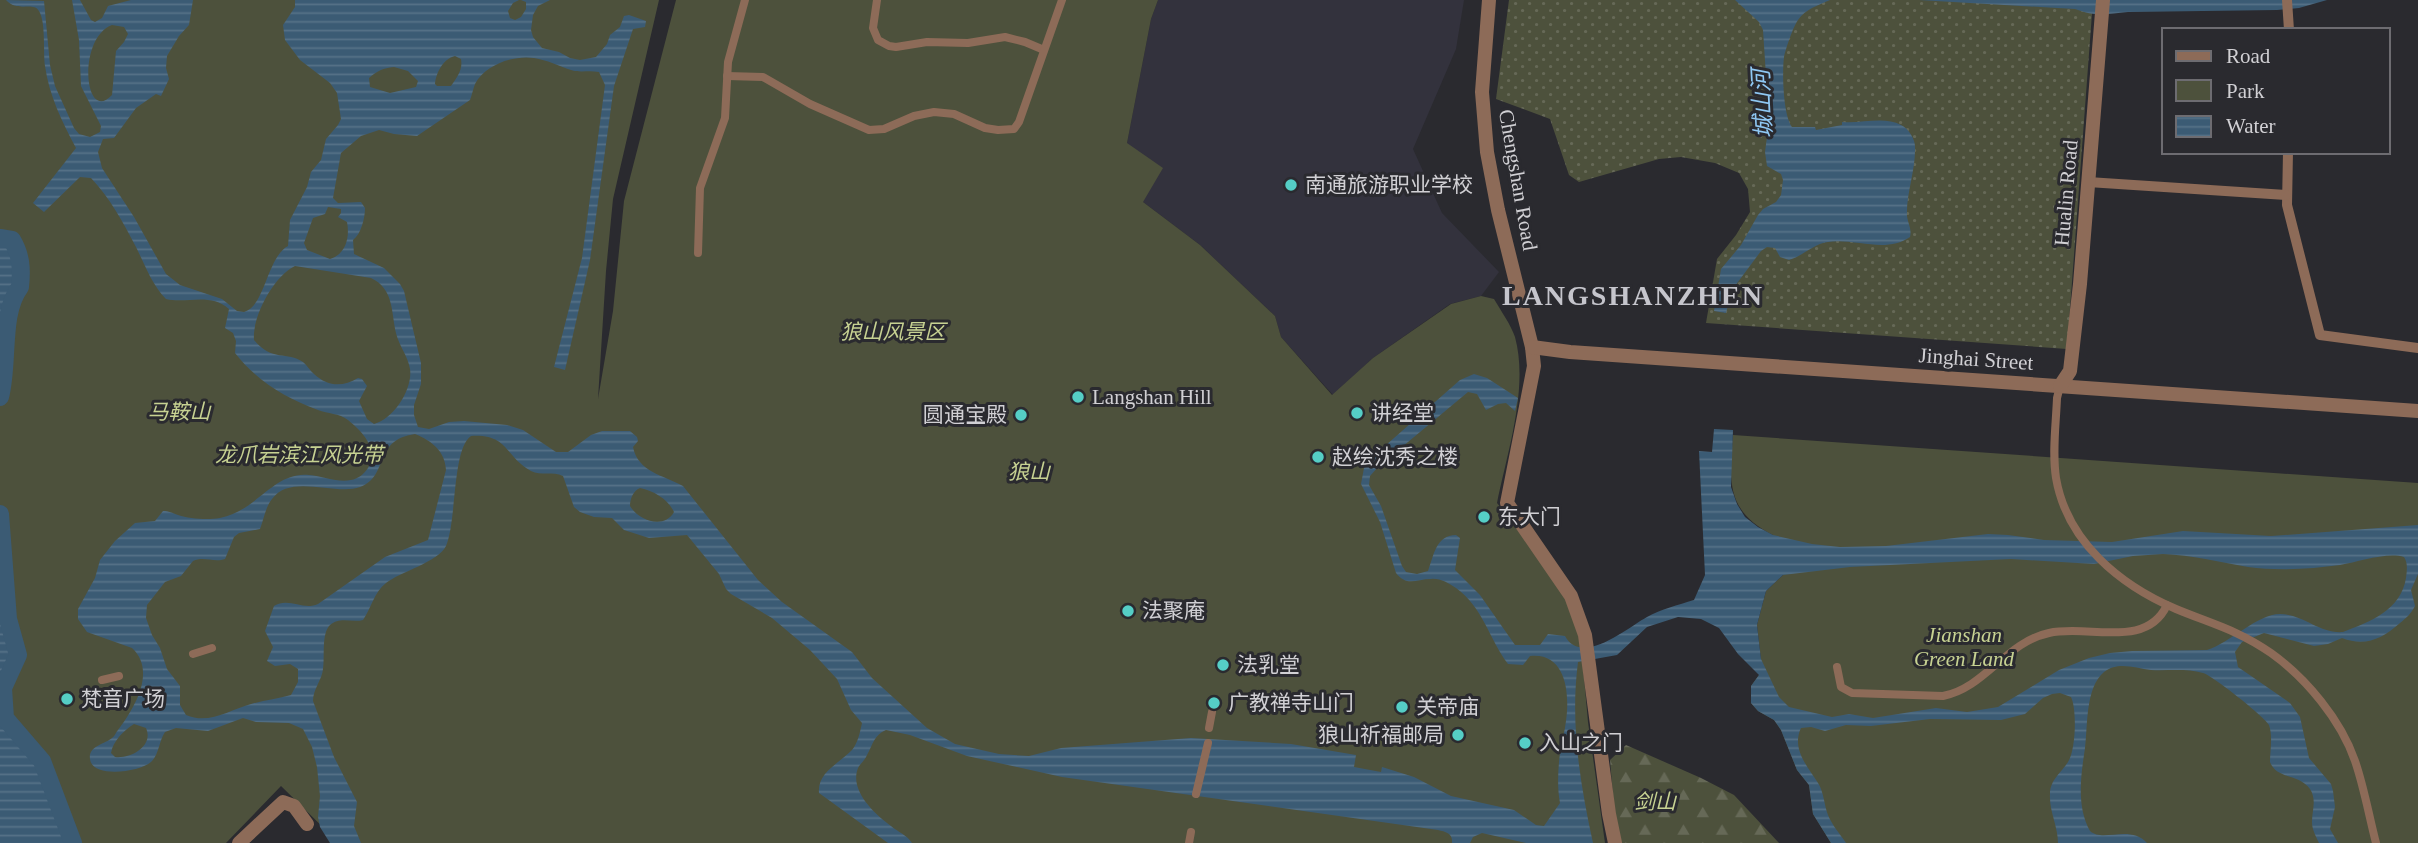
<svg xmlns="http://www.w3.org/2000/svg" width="2418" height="843" font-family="'Times New Roman','Noto Sans SC',serif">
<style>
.built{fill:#33323d}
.grass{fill:url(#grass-dots)}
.forest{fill:url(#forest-firs)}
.park{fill:#4d513c}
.water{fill:url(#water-rules);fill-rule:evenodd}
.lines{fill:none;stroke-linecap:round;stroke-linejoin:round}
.river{stroke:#3b5b74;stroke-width:18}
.pedestrian{stroke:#8d6b58;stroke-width:8}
.minor{stroke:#8d6b58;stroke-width:10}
.tertiary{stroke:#8d6b58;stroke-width:14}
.poi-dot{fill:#55cec6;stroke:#2a2a2f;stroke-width:2.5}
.labels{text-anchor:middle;stroke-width:6;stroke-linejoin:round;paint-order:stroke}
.street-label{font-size:21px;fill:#d1d0d4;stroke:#2a2a2f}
.poi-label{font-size:21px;fill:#d1d0d4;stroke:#2a2a2f;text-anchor:start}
.park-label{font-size:21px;font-style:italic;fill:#c7d292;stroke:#2a2a2f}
.water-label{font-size:23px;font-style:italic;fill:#8fc8f4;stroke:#2a2a2f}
.district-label{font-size:28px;font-weight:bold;letter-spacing:2px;fill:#c5c5cc;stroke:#2a2a2f}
</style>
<defs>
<pattern id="grass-dots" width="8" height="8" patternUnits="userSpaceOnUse" patternTransform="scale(1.75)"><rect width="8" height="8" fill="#4d513c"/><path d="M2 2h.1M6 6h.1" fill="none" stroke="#666957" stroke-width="1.8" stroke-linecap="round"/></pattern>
<pattern id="forest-firs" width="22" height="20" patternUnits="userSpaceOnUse" patternTransform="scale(1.75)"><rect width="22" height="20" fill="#4d513c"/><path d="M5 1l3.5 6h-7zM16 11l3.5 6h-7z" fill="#666957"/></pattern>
<pattern id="water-rules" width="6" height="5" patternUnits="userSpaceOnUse" patternTransform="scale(1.75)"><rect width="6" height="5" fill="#3b5b74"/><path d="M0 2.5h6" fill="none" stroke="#567287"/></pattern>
</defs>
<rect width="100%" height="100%" fill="#2a2a2f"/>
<path class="built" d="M1158 0H1464L1456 49 1413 149 1442 213 1499 272 1481 296 1450 304 1373 358 1333 395 1281 337 1275 316 1200 245 1143 202 1127 143 1151 19Z"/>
<path class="grass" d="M1509 0H2093L2067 349 1706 323 1717 259 1736 235 1750 212 1748 189 1739 173 1715 163 1681 157 1659 159 1579 182 1569 175 1550 119 1496 99Z"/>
<path class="forest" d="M1626 745 1701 778 1734 795 1779 843H1621L1614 807 1610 760Z"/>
<g class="park">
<path d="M0 0H659L613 199 606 271 598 399 613 311 624 201 676 0H1158L1151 19 1127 143 1163 168 1143 202 1200 245 1275 316 1281 337 1332 395 1373 358 1451 304 1481 296 1494 299C1501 311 1511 325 1515 337 1529 388 1507 453 1497 503L1527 540 1568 600 1581 644 1588 722 1605 843H339L281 786 226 843H73L61 809 32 749 5 718 3 688 17 659V650L8 619 0 514V397L3 385 4 321 11 296 12 240 0 238Z"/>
<path d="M1733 435 2418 483V843H1831L1813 814 1809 785 1797 770 1781 730 1774 720 1758 711 1751 703V686L1759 675 1761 660 1757 625 1766 591 1783 575 1773 535C1726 511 1729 482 1733 435Z"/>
</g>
<g class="water">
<path d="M6 0 44 1 50 65 55 86 74 128 79 134 90 137 100 132 101 126 81 86 79 40 72 0H80L91 20 95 22 102 18 108 6 131 0H193L189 25 179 36 167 56 166 68 169 79 161 96 156 94 136 108 114 138 103 139 98 152 102 168 134 217 166 274 180 285 222 299 237 311 244 312C265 307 267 257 288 246L290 220 307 187 311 172 321 160 326 139 338 125 341 119 337 93 330 83 300 60 285 40 283 25 295 7V0H519L513 3 508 11 510 18 515 20 521 17 526 9V2L521 0H550L538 6 533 15 531 30 533 37 542 48 559 52 570 58 580 60 596 57 607 44 610 35 620 27 624 16 629 15 646 21 645 27 633 29 614 86 590 260 565 370 554 367 582 258 605 85 599 72C589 70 580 73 571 70 559 66 547 60 534 58 513 55 485 65 475 84 473 89 472 95 470 100L417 136 394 134 379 130 361 136 341 153 333 198 338 203 361 202 365 208C365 218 361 234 353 240L354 254 384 268 400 284 404 291 421 363V384L414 405V415L418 427 429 429 449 422 464 421 507 425 523 430 556 452H568L591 435 602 431H630L637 437 638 441 633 447C638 472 663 475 683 486L758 580 782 602 852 652 872 678 927 728 955 744 999 754 1029 756 1061 748 1191 738 1291 744 1356 755 1354 767 1381 772 1382 767 1414 777 1451 796 1514 810 1536 825 1544 826 1560 803C1557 787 1558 769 1560 753 1561 742 1565 732 1566 721 1570 693 1566 652 1530 656L1523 665 1508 664C1489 639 1483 607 1456 588 1448 583 1440 578 1431 579 1416 579 1407 587 1396 573L1380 522 1361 484 1364 468 1369 460 1460 380 1474 374 1487 378 1518 398 1515 411 1506 403 1498 404 1486 410 1477 394 1468 392 1378 467 1370 476 1369 485 1381 506 1402 566 1406 572 1417 574 1428 571C1434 555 1436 535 1456 535L1460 538 1455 570 1480 595 1515 645H1540L1548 634 1565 636C1582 667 1627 628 1647 617 1661 609 1678 605 1694 600L1705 575 1699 451 1712 452 1714 429 1733 430 1731 487 1737 504 1745 517 1758 527 1773 535 1812 544 1840 547 1886 546 1988 534 2008 535 2044 540 2112 542 2183 531 2271 536 2418 525V574L2411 590 2415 606C2411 614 2406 618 2400 623 2382 639 2365 647 2342 638L2328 644 2314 646 2264 633 2242 642 2235 652 2238 667 2290 703 2300 717 2309 758 2331 784 2333 791 2335 807 2330 829 2338 843H2319C2316 836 2312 830 2312 822 2312 810 2317 800 2310 789 2299 773 2277 780 2270 762 2270 751 2273 736 2269 725 2266 718 2212 675 2203 673 2186 668 2168 671 2151 670 2135 668 2118 661 2104 672 2085 688 2088 726 2085 748 2081 775 2076 806 2090 831 2103 843 2130 824 2147 843H2058C2058 826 2049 811 2050 794 2050 780 2061 773 2068 762 2076 750 2077 709 2071 697L2060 693 2052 694 2043 698 2025 714 2001 720 1930 719 1871 726 1846 725 1825 731 1811 727 1801 728C1791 749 1808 767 1818 783 1824 792 1824 805 1828 815 1832 825 1840 834 1846 843H1831L1813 814 1809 785 1797 770 1781 730 1774 720 1758 711 1751 703V686L1759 675 1738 654 1719 628 1701 619 1678 617 1647 627 1617 655 1578 662C1570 724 1580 783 1593 843H1526L1482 833 1473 837 1470 843H1452C1453 833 1446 832 1438 830L1062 777 967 756 910 735 886 730C874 735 873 744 867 755 865 760 860 764 858 768 849 791 875 814 891 826 898 832 907 835 912 843H888L819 793C817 772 840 763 852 750 858 743 860 732 862 723L851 710 837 679 810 650 772 618 731 594 726 589 719 574 687 535 649 538 624 530 612 518 594 517 580 512 574 507 563 476C553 471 541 476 531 471 504 456 509 434 471 436 452 449 457 520 446 546 438 562 400 572 386 583 374 592 371 609 363 620 352 623 340 616 330 625 321 634 325 657 323 669 322 680 313 689 313 701L334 757 357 802 354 826 361 843H330L320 827 318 817 320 796 317 767 312 747 303 729 289 723 256 722 243 718 208 731 176 728 165 732C159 741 159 754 152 761 142 772 92 779 90 759 88 746 105 744 112 738 115 736 116 732 118 730 134 709 157 671 132 648L87 632 78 619V609L95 578 100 560 115 541 135 523 155 521 163 511C169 511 172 513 178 515 190 519 208 520 220 518 257 511 274 471 309 475 323 476 338 483 351 480 358 479 364 474 368 468 380 450 362 431 348 420 339 413 328 414 318 410 285 398 257 381 235 353L236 341 233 333 225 328 229 309C210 292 187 304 166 299 152 285 145 265 136 247 123 222 110 198 91 178L80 177 44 212 33 203 76 148C62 122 49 95 45 66 43 52 46 22 39 11 33 1 18 13 6 0ZM112 25 124 27 128 34 124 42 116 51 112 95C84 125 77 38 112 25ZM455 56 461 59C463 70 457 77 451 86H437L435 84C436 73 443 59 455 56ZM394 67 408 71 418 81 416 87 390 93 370 87 369 78C377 71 383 68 394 67ZM328 207 341 209V213L338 217 347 222C350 237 346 254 330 259L307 250 304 243 313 218 325 214ZM295 266 371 278C394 289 391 311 396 333 399 346 408 356 410 369 413 389 394 419 374 424L367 419 359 401 367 386 362 379 358 378C343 387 328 387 314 374 310 371 307 365 303 362 287 351 272 362 254 340 252 316 274 276 295 266ZM415 434C432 441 445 451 446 470L428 540 385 557 318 604C303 611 289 597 274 606L265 631 273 647 267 661 275 666 290 664 298 669V682L291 695C278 699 264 700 251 704 229 710 209 725 186 715L180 705V686L167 669 160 648 152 635 146 618 147 605 165 582 181 576 193 561C204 556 214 563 225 559L234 537 239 533 260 529C264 519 265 508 272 499 290 473 336 496 360 487 390 476 372 440 415 434ZM640 488C654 491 668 499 674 512 664 530 638 520 630 506 630 499 633 491 640 488ZM2163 554C2192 555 2219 562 2248 567 2278 571 2311 569 2340 565 2359 562 2386 552 2404 557 2408 563 2407 570 2406 578 2401 610 2370 622 2343 632 2320 634 2303 614 2280 614 2257 614 2230 643 2207 650L2132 651 2110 653 2089 658 2059 670 1998 707 1967 712 1936 708 1873 718 1849 714 1832 717 1789 707 1779 697 1761 659 1757 625 1766 591 1783 575 1850 567 2011 559 2094 564 2133 556ZM134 724 146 728C154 746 131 759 115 757L111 753C113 741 124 730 134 724Z"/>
<path d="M1735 0H1830C1819 5 1805 9 1798 20 1793 27 1786 48 1784 57 1782 72 1783 115 1792 127H1815L1816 130 1842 125V122C1861 124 1884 116 1901 125 1908 128 1915 139 1915 146 1916 170 1906 193 1907 216 1908 224 1912 229 1910 237 1886 254 1855 238 1828 242 1813 244 1803 256 1789 260L1780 257 1775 248 1767 247 1761 251 1732 290 1726 313 1714 311 1721 269 1741 245 1758 215 1763 209 1776 202 1781 195 1783 180 1781 174 1767 166 1765 152 1769 122 1763 30 1759 22Z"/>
<path d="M1919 0H2327L2299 8 2277 10 2128 12C2107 14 2096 17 2075 9Z"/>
<path d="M0 238 12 240C21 255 22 269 20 287 0 313 9 363 0 397Z"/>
<path d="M0 514 8 619 18 655 3 688 5 718 42 761 73 843H0Z"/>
</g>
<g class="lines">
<g class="river">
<path d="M0 238 12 240C21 255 22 269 20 287 0 313 9 363 0 397"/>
<path d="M0 514 8 619 18 655 3 688 5 718 42 761 73 843"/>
</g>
<g class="pedestrian">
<path d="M877 0 873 28 878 40 889 46 896 47 927 42 968 43 1005 37 1025 42 1044 50"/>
<path d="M727 76 763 77 810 104 869 130 884 129 914 116 934 112 954 114 985 128 998 130 1014 129 1019 122 1062 0"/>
<path d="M698 253 700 188 725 118 728 62 745 0"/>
<path d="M2060 386 2057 398C2056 424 2052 452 2056 478 2067 542 2120 585 2176 609 2212 624 2238 630 2271 653 2306 678 2341 720 2355 761 2364 787 2369 816 2376 843"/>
<path d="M193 654 212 648"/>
<path d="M1837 667 1841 687 1852 693 1943 696C1985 688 2006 642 2049 633 2088 624 2146 650 2167 605"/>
<path d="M102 680 119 676"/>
<path d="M1209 728 1212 712"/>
<path d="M1196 794 1208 743"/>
<path d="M1189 843 1191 832"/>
</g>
<g class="minor">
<path d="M2287 0 2289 30"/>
<path d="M2288 152 2287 205 2320 335 2418 348"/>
<path d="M2088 182 2286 195"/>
</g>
<g class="tertiary">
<path d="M1489 0 1482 92 1487 152 1498 210 1532 347 1534 366 1507 503 1571 596 1585 635 1609 814 1615 843"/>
<path d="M1532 347 1570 352 2418 411"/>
<path d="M2060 386 2070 371 2080 284 2103 0"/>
<path d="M239 843 283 802 294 806 307 824"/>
</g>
</g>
<g class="poi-dot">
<circle cx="1291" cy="185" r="7"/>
<circle cx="1078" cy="397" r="7"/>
<circle cx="1357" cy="413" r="7"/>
<circle cx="1021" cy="415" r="7"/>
<circle cx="1318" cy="457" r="7"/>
<circle cx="1484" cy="517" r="7"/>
<circle cx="1128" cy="611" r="7"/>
<circle cx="1223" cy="665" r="7"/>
<circle cx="67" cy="699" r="7"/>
<circle cx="1214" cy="703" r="7"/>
<circle cx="1402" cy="707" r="7"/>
<circle cx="1458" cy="735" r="7"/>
<circle cx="1525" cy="743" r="7"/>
</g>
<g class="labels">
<g class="street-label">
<text transform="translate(1518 180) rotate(80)" y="7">Chengshan Road</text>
<text transform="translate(2066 193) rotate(-85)" y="7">Hualin Road</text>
<text transform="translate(1976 359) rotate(4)" y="7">Jinghai Street</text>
</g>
<g class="poi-label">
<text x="1305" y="192">南通旅游职业学校</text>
<text x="1092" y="404">Langshan Hill</text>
<text x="1371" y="420">讲经堂</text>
<text x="1007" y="422" text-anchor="end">圆通宝殿</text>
<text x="1332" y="464">赵绘沈秀之楼</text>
<text x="1498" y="524">东大门</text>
<text x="1142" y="618">法聚庵</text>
<text x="1237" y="672">法乳堂</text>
<text x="81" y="706">梵音广场</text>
<text x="1228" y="710">广教禅寺山门</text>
<text x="1416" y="714">关帝庙</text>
<text x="1444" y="742" text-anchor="end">狼山祈福邮局</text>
<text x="1539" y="750">入山之门</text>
</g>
<g class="park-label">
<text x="893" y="339">狼山风景区</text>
<text x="179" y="419">马鞍山</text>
<text x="299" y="462">龙爪岩滨江风光带</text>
<text x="1029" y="479">狼山</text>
<text x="1964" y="642">Jianshan<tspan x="1964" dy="24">Green Land</tspan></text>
<text x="1655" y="809">剑山</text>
</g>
<g class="water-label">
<text transform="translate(1762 104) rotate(-93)" y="8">城山河</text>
</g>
<g class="district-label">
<text x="1633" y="305">LANGSHANZHEN</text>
</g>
</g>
<rect x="2162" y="28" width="228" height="126" fill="#2a2a2f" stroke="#6d6c71" stroke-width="2"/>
<rect x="2176" y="51" width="35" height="10" fill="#8d6b58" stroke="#6d6c71" stroke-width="2"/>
<text x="2226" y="63" font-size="21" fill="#d1d0d4">Road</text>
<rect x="2176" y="80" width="35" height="21" fill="#4d513c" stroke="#6d6c71" stroke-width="2"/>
<text x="2226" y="98" font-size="21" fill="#d1d0d4">Park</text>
<rect x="2176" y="116" width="35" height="21" fill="url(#water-rules)" stroke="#6d6c71" stroke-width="2"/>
<text x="2226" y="133" font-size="21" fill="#d1d0d4">Water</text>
</svg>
